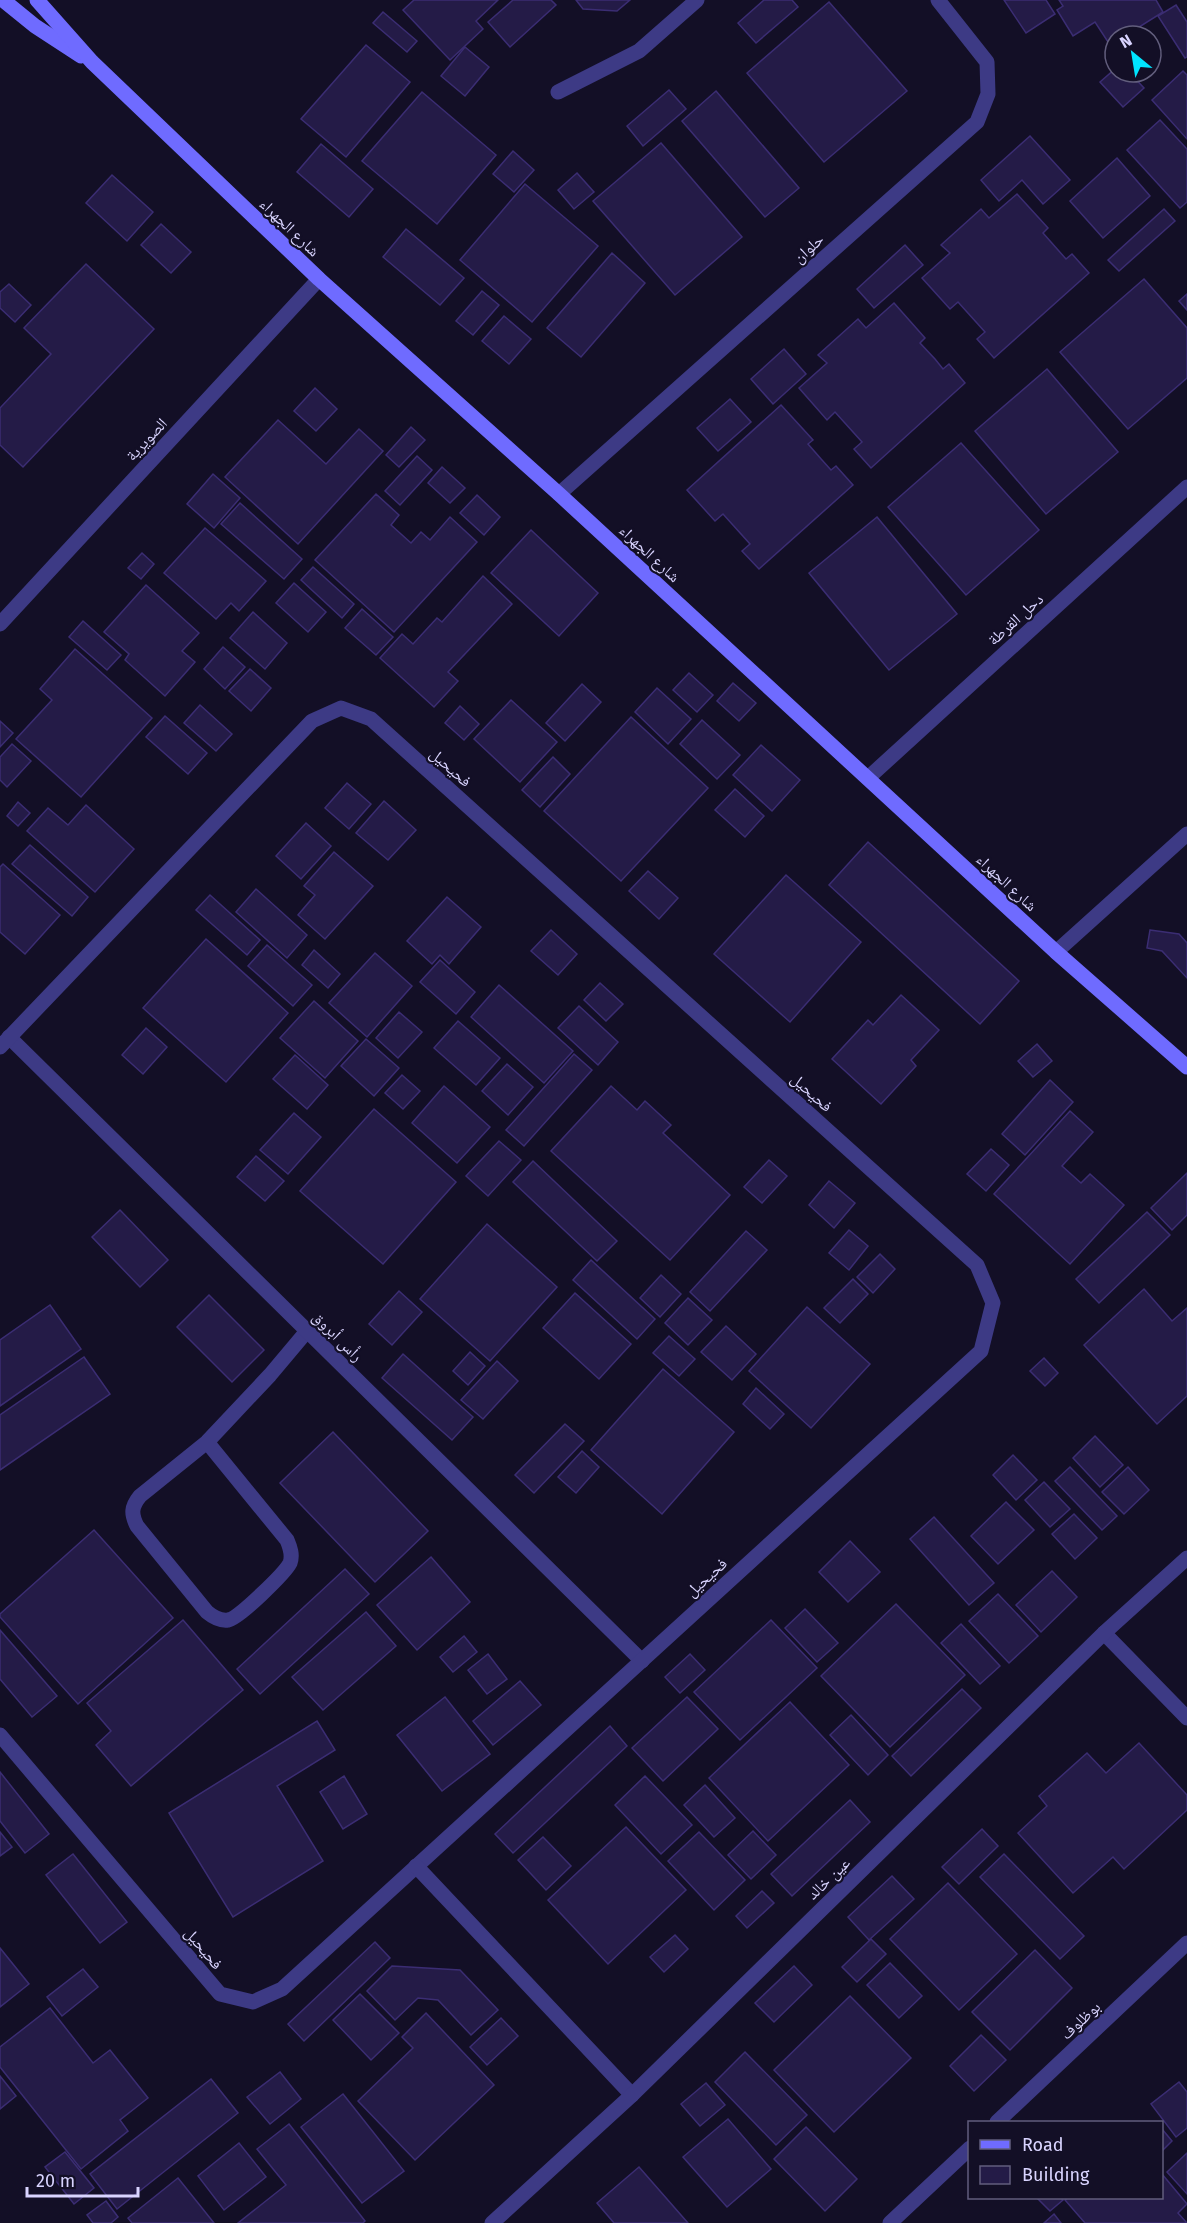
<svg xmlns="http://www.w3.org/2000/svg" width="1187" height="2223" font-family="'Fira Sans','Noto Naskh Arabic',sans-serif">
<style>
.building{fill:#241b47;stroke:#3b2d73;stroke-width:1.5}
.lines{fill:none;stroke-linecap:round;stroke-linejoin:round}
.lane{stroke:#3d3a85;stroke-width:15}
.street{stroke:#3d3a85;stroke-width:15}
.secondary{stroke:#6f6bff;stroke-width:15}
.labels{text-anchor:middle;stroke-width:4.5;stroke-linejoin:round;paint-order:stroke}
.street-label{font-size:16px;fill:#d9d4ff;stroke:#130f26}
</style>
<rect width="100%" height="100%" fill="#130f26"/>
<g class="building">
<path d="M414 0H498L476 21 483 29 450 60 403 10Z"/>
<path d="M513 0H551L556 5 510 47 488 22Z"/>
<path d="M576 0H630L617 11 583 9Z"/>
<path d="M764 0H792L798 7 756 43 738 23Z"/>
<path d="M1004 0H1046L1055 14 1026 33Z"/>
<path d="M1059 0H1156L1163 12 1125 36H1115V42L1110 45 1095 22 1073 36 1057 10 1063 6Z"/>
<path d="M829 2 907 91 824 162 747 73Z"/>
<path d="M1176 5 1187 22V57L1185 58 1158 16Z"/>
<path d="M383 12 417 41 407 52 373 23Z"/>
<path d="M366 45 410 82 346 157 301 119Z"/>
<path d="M465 47 489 67 465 96 441 76Z"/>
<path d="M1115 69V72H1129L1144 88 1123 107 1100 82Z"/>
<path d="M1183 71 1187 75V139L1152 100Z"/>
<path d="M669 90 686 109 643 146 627 126Z"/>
<path d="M716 91 799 188 765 217 682 121Z"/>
<path d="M422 92 496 155 437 224 362 161Z"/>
<path d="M1160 120 1187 149V202L1180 208 1127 150Z"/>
<path d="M1030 136 1070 180 1043 204 1022 180 999 201 981 180Z"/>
<path d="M661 143 742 237 675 295 593 201Z"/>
<path d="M321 144 373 189 349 217 297 172Z"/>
<path d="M513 151 534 170 514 192 493 174Z"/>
<path d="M1117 158 1150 196 1103 238 1070 201Z"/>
<path d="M577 173 594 192 574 209 558 190Z"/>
<path d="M112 175 153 212 127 241 86 203Z"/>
<path d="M525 184 598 246 532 322 460 260Z"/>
<path d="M1017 194 1048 228 1043 233 1066 259 1072 254 1089 273 994 358 977 339 985 332 958 302 950 309 922 278 950 253 941 245 981 209 989 218Z"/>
<path d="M1164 209 1175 221 1119 271 1108 260Z"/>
<path d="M161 224 191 252 171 273 141 245Z"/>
<path d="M406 229 464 278 440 305 383 257Z"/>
<path d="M905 245 923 265 874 308 857 289Z"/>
<path d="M612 253 645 283 581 357 547 328Z"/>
<path d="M86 264 154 329 23 467 0 445V408L51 354 24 328Z"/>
<path d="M1144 279 1187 328V378L1128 429 1060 352Z"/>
<path d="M9 284 31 305 15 322 0 308V292Z"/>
<path d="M482 291 499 305 473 335 456 321Z"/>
<path d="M1187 294V310L1179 301Z"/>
<path d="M894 303 925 338 920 343 935 359 943 369 949 364 965 383 871 468 854 449 862 442 835 412 827 420 799 388 827 363 818 355 858 319 866 328Z"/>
<path d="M504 316 531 339 509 364 482 341Z"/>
<path d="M784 349 806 374 773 404 751 379Z"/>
<path d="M1047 369 1118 452 1046 514 975 431Z"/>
<path d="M315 388 337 409 316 431 294 411Z"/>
<path d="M730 399 751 422 718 451 697 428Z"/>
<path d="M781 405 813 440 808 444 822 460 831 470 836 466 853 485 759 569 742 551 750 544 723 514 715 521 687 490Z"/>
<path d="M278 420 326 464 359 429 383 451 298 544 225 477Z"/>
<path d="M411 427 425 440 399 467 386 455Z"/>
<path d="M961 443 1039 530 966 595 888 507Z"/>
<path d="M417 456 432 470 400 505 385 491Z"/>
<path d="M442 467 465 488 450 503 428 483Z"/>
<path d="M213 474 240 498 214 528 187 504Z"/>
<path d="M376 494 399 515 391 525 411 543 421 532 430 540 450 517 477 542 394 632 315 560Z"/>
<path d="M477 495 500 517 484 535 460 513Z"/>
<path d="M240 503 302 559 284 579 221 524Z"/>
<path d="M877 517 957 614 889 670 809 573Z"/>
<path d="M205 528 266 581 239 611 231 603 216 619 164 573Z"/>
<path d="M531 530 598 593 559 636 491 573Z"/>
<path d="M142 553 154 564 141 579 128 568Z"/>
<path d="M313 567 354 604 342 618 301 580Z"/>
<path d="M483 576 512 604 448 672 458 681 434 707 380 658 402 634 413 644 437 618 442 622Z"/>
<path d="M294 583 326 612 308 632 276 603Z"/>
<path d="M146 585 199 633 182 651 195 662 165 696 125 660 129 654 104 632Z"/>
<path d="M362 609 393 637 376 655 345 628Z"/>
<path d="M253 612 287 643 265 669 230 638Z"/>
<path d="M83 621 121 655 107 670 69 637Z"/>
<path d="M223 647 245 667 225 689 204 669Z"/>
<path d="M75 649 152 718 81 797 16 739 52 700 40 689Z"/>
<path d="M250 669 271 688 251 711 229 691Z"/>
<path d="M689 673 713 695 697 712 673 690Z"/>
<path d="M733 683 756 703 739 721 717 701Z"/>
<path d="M582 684 601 702 565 741 546 723Z"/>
<path d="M657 688 691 719 668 744 635 712Z"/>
<path d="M511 700 557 742 520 782 474 739Z"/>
<path d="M200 705 232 734 216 751 184 723Z"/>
<path d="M460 706 479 724 464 740 445 723Z"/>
<path d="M165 716 207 753 188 774 146 737Z"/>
<path d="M631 717 708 788 621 881 544 811Z"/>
<path d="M702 720 740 755 717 779 680 744Z"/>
<path d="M0 721 13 733 0 747Z"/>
<path d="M12 744 31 761 7 787 0 780V757Z"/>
<path d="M761 745 800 780 772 811 733 775Z"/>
<path d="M553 757 570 774 540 807 522 790Z"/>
<path d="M347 783 371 804 349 829 325 808Z"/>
<path d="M735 789 764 816 745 837 715 810Z"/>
<path d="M384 801 416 830 388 860 356 833Z"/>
<path d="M18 802 30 813 18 826 7 816Z"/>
<path d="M86 805 134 849 95 892 27 831 48 808 68 825Z"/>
<path d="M306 823 331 846 301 879 276 856Z"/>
<path d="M868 842 1019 981 980 1024 829 885Z"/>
<path d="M30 845 88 897 72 916 12 864Z"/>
<path d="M334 852 373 886 325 939 298 915 315 895 304 886Z"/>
<path d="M3 864 60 915 25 954 0 932V867Z"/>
<path d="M648 871 678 898 659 919 629 891Z"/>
<path d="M786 875 861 942 790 1022 714 954Z"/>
<path d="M256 889 307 935 287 958 236 912Z"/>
<path d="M210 895 260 940 247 955 196 910Z"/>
<path d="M447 897 481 927 449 964 440 955 432 964 407 941Z"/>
<path d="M551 930 577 954 558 975 531 951Z"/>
<path d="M1150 930 1179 934 1187 943V978L1162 951 1147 948Z"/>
<path d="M206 939 288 1013 226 1082 143 1008Z"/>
<path d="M267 945 312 985 293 1006 248 966Z"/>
<path d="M314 950 340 974 328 988 302 965Z"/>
<path d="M375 953 412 986 367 1037 329 1003Z"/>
<path d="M440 960 475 992 456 1014 420 982Z"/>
<path d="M600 983 623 1004 606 1021 584 1000Z"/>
<path d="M499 985 573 1051 544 1083 471 1017Z"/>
<path d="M901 995 939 1030 911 1060 916 1066 881 1104 832 1059 868 1020 873 1025Z"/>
<path d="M314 1001 358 1041 325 1078 280 1038Z"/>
<path d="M579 1006 618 1042 598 1065 558 1028Z"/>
<path d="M399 1012 422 1032 398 1058 376 1038Z"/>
<path d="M458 1021 500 1058 476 1085 434 1048Z"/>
<path d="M146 1028 167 1047 143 1074 122 1055Z"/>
<path d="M366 1039 399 1068 374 1096 341 1066Z"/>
<path d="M1037 1044 1052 1061 1033 1077 1018 1061Z"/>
<path d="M574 1054 592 1070 524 1146 506 1130Z"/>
<path d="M295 1055 328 1085 307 1109 273 1079Z"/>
<path d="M507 1064 533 1087 508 1115 482 1091Z"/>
<path d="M402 1075 420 1091 403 1109 385 1093Z"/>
<path d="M1050 1080 1073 1102 1025 1155 1002 1134Z"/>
<path d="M444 1086 490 1127 457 1163 412 1123Z"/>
<path d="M611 1086 637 1110 645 1101 671 1125 663 1133 730 1195 670 1260 551 1151Z"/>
<path d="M374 1109 456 1182 383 1264 300 1191Z"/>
<path d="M1070 1111 1093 1132 1062 1166 1081 1183 1090 1174 1124 1205 1070 1264 994 1194Z"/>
<path d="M294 1113 321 1137 288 1174 260 1150Z"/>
<path d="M499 1141 521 1160 488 1196 466 1176Z"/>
<path d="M991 1149 1009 1165 986 1191 967 1174Z"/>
<path d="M256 1156 284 1181 265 1201 237 1177Z"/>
<path d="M769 1160 787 1176 762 1203 744 1187Z"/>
<path d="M533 1161 617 1241 597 1261 513 1182Z"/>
<path d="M1187 1173V1215L1172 1230 1151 1208Z"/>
<path d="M829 1181 855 1203 834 1228 809 1205Z"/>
<path d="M120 1210 168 1260 140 1287 92 1237Z"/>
<path d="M1147 1212 1170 1235 1099 1303 1076 1279Z"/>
<path d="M487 1224 557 1287 490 1361 420 1299Z"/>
<path d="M849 1230 868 1246 849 1270 829 1253Z"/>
<path d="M746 1231 767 1250 710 1311 690 1292Z"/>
<path d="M880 1254 895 1269 873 1293 857 1277Z"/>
<path d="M591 1260 655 1319 637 1339 573 1280Z"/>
<path d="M661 1275 681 1294 660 1317 640 1298Z"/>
<path d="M853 1279 868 1294 840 1323 824 1308Z"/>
<path d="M1144 1289 1172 1321 1187 1308V1396L1157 1424 1084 1345Z"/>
<path d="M399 1291 422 1312 392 1345 369 1324Z"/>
<path d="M575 1293 631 1344 599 1379 543 1328Z"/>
<path d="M209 1295 264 1350 232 1382 177 1327Z"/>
<path d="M688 1298 712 1320 688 1345 665 1323Z"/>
<path d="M50 1305 81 1349 0 1406V1340Z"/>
<path d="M807 1307 870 1364 811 1428 749 1371Z"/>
<path d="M726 1326 756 1354 732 1380 701 1352Z"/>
<path d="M669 1336 695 1359 679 1376 653 1353Z"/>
<path d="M470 1352 485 1366 468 1385 453 1371Z"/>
<path d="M403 1354 473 1417 452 1440 382 1378Z"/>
<path d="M84 1357 110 1394 0 1470V1415Z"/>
<path d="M1044 1358 1058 1373 1045 1386 1030 1371Z"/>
<path d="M497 1361 518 1381 483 1419 461 1400Z"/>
<path d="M663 1369 734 1432 662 1514 591 1450Z"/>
<path d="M756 1388 784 1414 770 1429 743 1404Z"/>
<path d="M565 1424 584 1441 534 1493 515 1475Z"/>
<path d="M333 1432 428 1531 375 1582 280 1483Z"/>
<path d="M1095 1436 1123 1465 1100 1487 1073 1458Z"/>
<path d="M582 1451 599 1467 576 1493 558 1477Z"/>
<path d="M1013 1455 1037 1480 1016 1500 993 1475Z"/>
<path d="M1070 1467 1117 1516 1102 1530 1055 1481Z"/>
<path d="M1128 1467 1149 1490 1124 1514 1102 1492Z"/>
<path d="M1044 1482 1070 1509 1050 1527 1025 1500Z"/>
<path d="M1006 1502 1034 1530 998 1564 971 1536Z"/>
<path d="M1074 1514 1097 1538 1075 1559 1052 1534Z"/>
<path d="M934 1517 994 1583 969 1605 910 1539Z"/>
<path d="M94 1530 173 1618 78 1704 0 1617V1614Z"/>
<path d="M850 1541 880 1572 848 1602 819 1572Z"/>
<path d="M431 1557 470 1602 417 1650 377 1605Z"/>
<path d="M345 1569 369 1594 260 1694 237 1669Z"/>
<path d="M1052 1571 1077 1597 1041 1632 1016 1605Z"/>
<path d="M998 1594 1038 1636 1009 1663 969 1621Z"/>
<path d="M896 1604 965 1675 890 1747 821 1676Z"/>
<path d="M805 1609 838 1643 817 1662 785 1628Z"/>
<path d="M366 1612 396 1646 323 1710 292 1677Z"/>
<path d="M183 1620 243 1690 131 1786 96 1745 111 1731 87 1703Z"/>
<path d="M771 1620 817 1668 740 1740 694 1692Z"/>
<path d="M961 1624 1000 1666 980 1684 941 1643Z"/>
<path d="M0 1630 57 1696 32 1717 0 1679Z"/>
<path d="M464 1636 477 1652 453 1672 440 1657Z"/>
<path d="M488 1654 507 1679 487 1694 468 1670Z"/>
<path d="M690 1654 705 1670 680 1693 665 1677Z"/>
<path d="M520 1681 541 1705 493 1745 473 1721Z"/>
<path d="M962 1689 981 1708 911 1776 892 1756Z"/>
<path d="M445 1697 490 1754 442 1791 397 1735Z"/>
<path d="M687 1697 718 1729 663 1781 632 1748Z"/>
<path d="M790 1702 849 1765 768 1841 709 1778Z"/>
<path d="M851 1715 888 1755 868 1775 830 1735Z"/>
<path d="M317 1721 335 1750 277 1786 323 1861 233 1917 169 1813Z"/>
<path d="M610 1726 627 1746 513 1853 495 1834Z"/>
<path d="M1139 1743 1187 1795V1810L1124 1869 1113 1857 1073 1893 1018 1833 1047 1806 1039 1796 1087 1753 1106 1773Z"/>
<path d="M0 1772 49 1834 25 1853 0 1821Z"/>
<path d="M344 1776 367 1814 343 1829 320 1792Z"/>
<path d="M645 1776 692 1825 661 1854 615 1805Z"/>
<path d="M705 1785 735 1818 714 1837 684 1805Z"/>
<path d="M850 1800 870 1822 792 1896 771 1874Z"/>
<path d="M626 1827 686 1890 608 1964 548 1900Z"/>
<path d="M982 1829 998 1846 959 1884 942 1867Z"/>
<path d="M753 1831 776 1855 751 1879 728 1855Z"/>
<path d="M0 1832 12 1847 0 1856Z"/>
<path d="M699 1832 745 1880 714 1910 668 1861Z"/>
<path d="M543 1837 571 1866 546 1890 518 1860Z"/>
<path d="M73 1854 127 1922 100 1943 46 1875Z"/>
<path d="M1004 1854 1084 1936 1060 1959 980 1877Z"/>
<path d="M892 1876 914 1899 869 1940 848 1917Z"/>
<path d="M948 1883 1017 1954 959 2010 890 1939Z"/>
<path d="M762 1891 774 1903 747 1928 736 1916Z"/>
<path d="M675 1935 688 1949 664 1972 650 1957Z"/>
<path d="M871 1939 886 1954 857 1982 842 1967Z"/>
<path d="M375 1942 390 1958 304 2041 288 2024Z"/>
<path d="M0 1948 29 1984 0 2007Z"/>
<path d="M1035 1950 1072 1988 1010 2050 972 2012Z"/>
<path d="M890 1963 922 1996 899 2018 867 1985Z"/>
<path d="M392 1966 460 1970 498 2010 471 2035 438 2000 418 1998 395 2020 367 1991Z"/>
<path d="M794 1966 812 1985 774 2022 755 2003Z"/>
<path d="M83 1969 98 1987 62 2016 47 1997Z"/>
<path d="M360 1994 399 2033 371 2060 333 2020Z"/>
<path d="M850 1996 911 2058 834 2132 774 2070Z"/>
<path d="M50 2008 93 2063 110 2050 148 2098 120 2120 128 2131 81 2169 0 2067V2047Z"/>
<path d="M426 2013 494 2085 415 2160 358 2101 413 2048 402 2037Z"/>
<path d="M501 2018 518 2036 487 2065 470 2047Z"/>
<path d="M981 2035 1006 2060 974 2091 950 2066Z"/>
<path d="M745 2052 807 2115 776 2145 715 2082Z"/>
<path d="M280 2072 301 2099 270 2124 247 2097Z"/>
<path d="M0 2076 16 2096 0 2109Z"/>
<path d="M211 2079 238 2113 117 2209 90 2174Z"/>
<path d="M1179 2082 1187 2092V2128L1176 2137 1151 2104Z"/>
<path d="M706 2083 725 2105 700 2126 681 2104Z"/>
<path d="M343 2094 404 2171 362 2203 301 2127Z"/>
<path d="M728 2119 771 2169 727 2207 683 2157Z"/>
<path d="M289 2124 365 2221 363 2223H238L286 2185 257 2149Z"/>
<path d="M806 2127 857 2179 825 2211 774 2159Z"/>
<path d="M1162 2129 1172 2141 1162 2151Z"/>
<path d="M239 2143 266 2177 224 2210 198 2176Z"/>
<path d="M65 2152 94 2188 74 2204 45 2167Z"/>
<path d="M1187 2153V2194L1167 2172Z"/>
<path d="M639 2167 688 2223H614L597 2203Z"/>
<path d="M1162 2174 1187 2204 1178 2213 1187 2223H1085L1065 2200 1068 2198H1162Z"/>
<path d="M178 2178 214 2223H132L128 2218Z"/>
<path d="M1037 2198H1061L1063 2200 1050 2211Z"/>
<path d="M106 2201 118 2217 111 2223H93L87 2215Z"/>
<path d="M1054 2214 1061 2223H1044Z"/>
</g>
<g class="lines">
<path class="lane" d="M207 1442 287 1540C290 1547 293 1555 290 1563 285 1573 239 1618 228 1620 220 1621 213 1617 207 1612L137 1526C131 1514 131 1507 140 1496L207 1442 270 1375 307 1331"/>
<g class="street">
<path d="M558 92 639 51 697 0"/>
<path d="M559 494 977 122 988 94 987 62 938 0"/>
<path d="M0 624 319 279"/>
<path d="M868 778 1187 487"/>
<path d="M1056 952 1187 834"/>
<path d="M9 1037 642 1661"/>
<path d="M0 1047 312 721 341 708 371 719 977 1265 993 1303 981 1351 282 1989 253 2002 220 1994 0 1735"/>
<path d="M1104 1633 1187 1718"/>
<path d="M416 1866 632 2095"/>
<path d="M997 2122 1187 1943"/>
<path d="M492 2223 632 2095 1104 1633 1187 1558"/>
<path d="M890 2223 970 2148"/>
</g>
<g class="secondary">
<path d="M3 0 35 26 81 56"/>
<path d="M37 0 92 62 319 279 559 494 1056 952 1187 1067"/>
</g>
</g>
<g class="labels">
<g class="street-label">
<text transform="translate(290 227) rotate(44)" y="6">شارع الجهراء</text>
<text transform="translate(808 248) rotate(-42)" y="6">حلوان</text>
<text transform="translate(146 439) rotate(-47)" y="6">الصويرية</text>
<text transform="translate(650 553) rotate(43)" y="6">شارع الجهراء</text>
<text transform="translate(1015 619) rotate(-42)" y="6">دحل القرطة</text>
<text transform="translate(451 767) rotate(42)" y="6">فحيحيل</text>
<text transform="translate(1007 882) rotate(43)" y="6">شارع الجهراء</text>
<text transform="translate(812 1092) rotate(42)" y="6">فحيحيل</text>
<text transform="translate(338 1336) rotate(45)" y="6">رأس أبروق</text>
<text transform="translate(706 1577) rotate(-42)" y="6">فحيحيل</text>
<text transform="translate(828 1878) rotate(-44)" y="6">عين خالد</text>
<text transform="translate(204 1948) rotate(50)" y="6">فحيحيل</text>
<text transform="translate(1080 2020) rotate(-43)" y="6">بوظلوف</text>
</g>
</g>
<rect x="968" y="2121" width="195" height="78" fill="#130f26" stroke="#625e7d" stroke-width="1.5"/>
<rect x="980" y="2140" width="30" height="9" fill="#6f6bff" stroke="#625e7d" stroke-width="1.5"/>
<text x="1022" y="2151" font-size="18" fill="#d9d4ff">Road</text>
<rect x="980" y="2166" width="30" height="18" fill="#241b47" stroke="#625e7d" stroke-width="1.5"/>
<text x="1022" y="2181" font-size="18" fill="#d9d4ff">Building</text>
<g transform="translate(1133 54) rotate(330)"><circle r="28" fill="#130f26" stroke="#625e7d" stroke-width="1.5"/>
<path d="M0-4.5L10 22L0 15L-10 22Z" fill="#00e5ff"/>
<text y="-9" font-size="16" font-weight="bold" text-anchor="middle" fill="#d9d4ff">N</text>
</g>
<path d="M27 2187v9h111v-9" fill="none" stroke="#d9d4ff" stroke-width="3"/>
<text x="36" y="2187" font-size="18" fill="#d9d4ff" stroke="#130f26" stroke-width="4.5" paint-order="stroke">20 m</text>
</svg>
